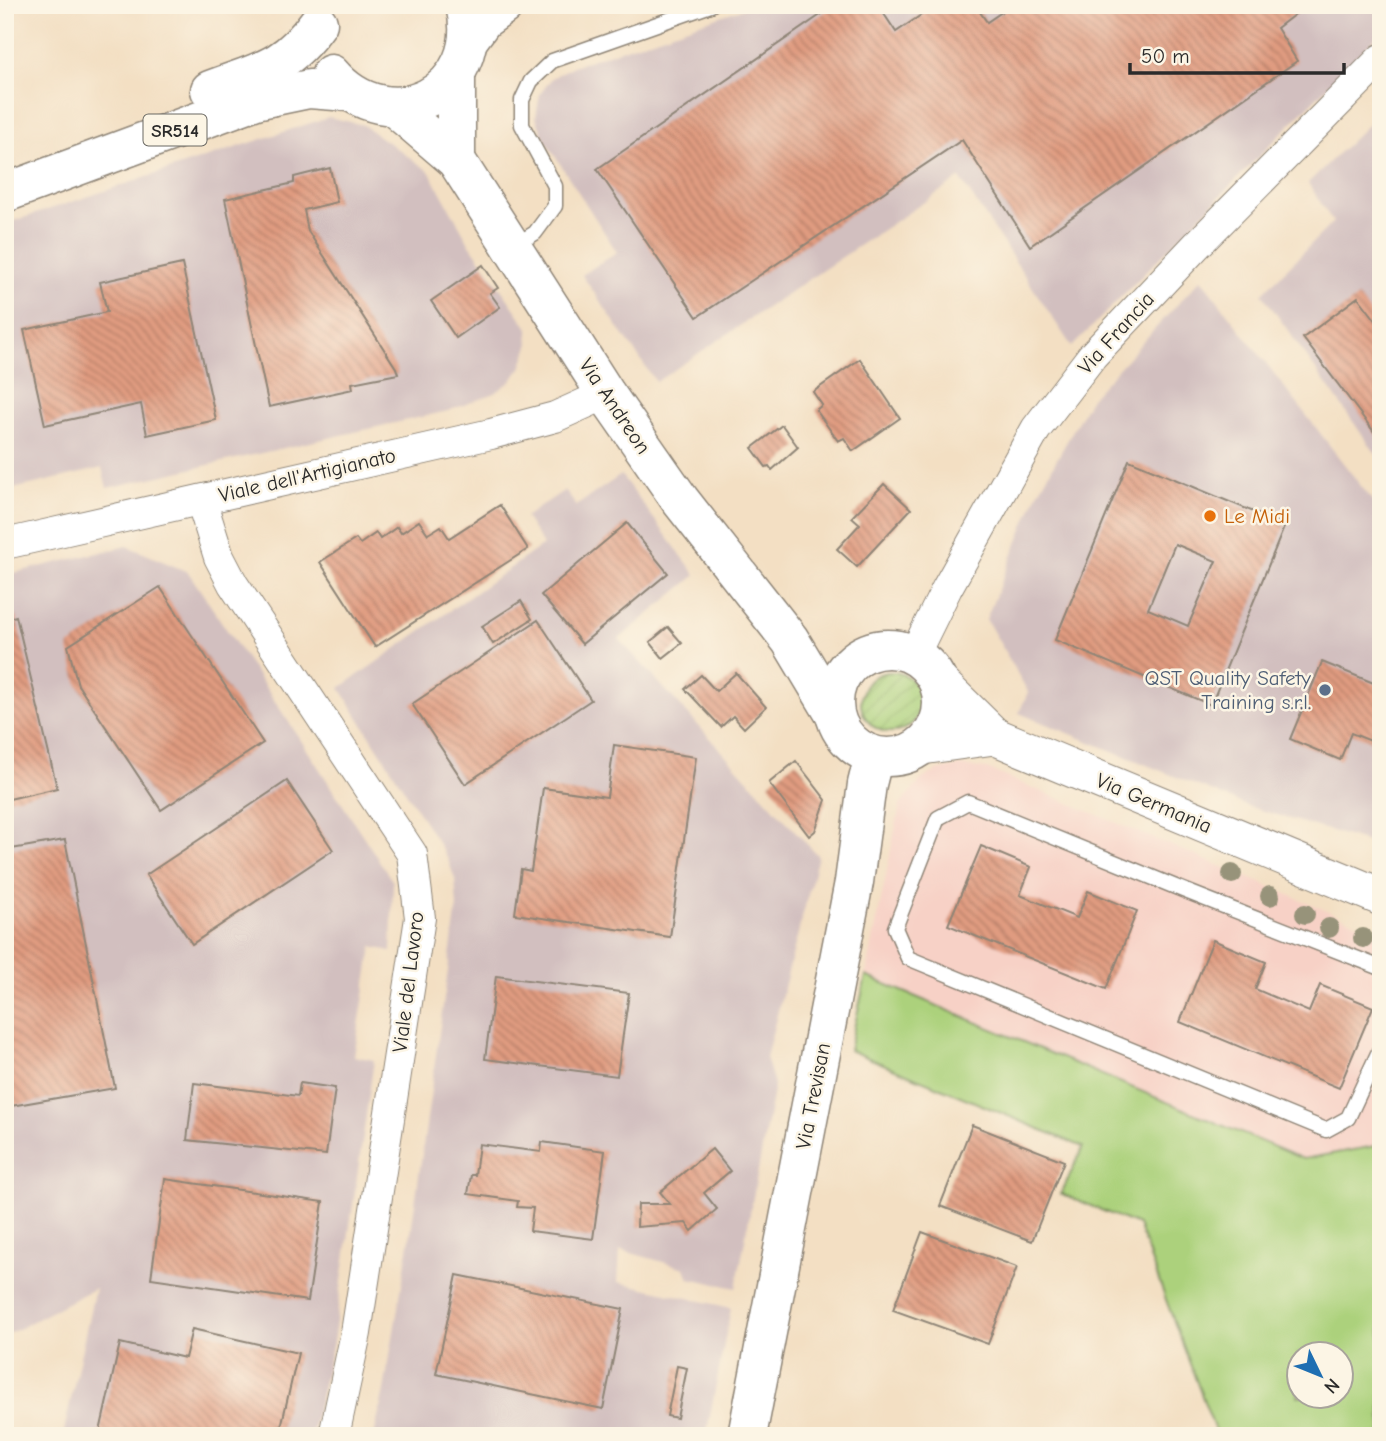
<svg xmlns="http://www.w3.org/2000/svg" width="1386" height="1441" font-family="'Comic Neue',sans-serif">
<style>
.built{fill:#f7d1c6}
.industrial{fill:#d2bfbf}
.park{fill:#acd17b;stroke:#6c7e53;stroke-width:2;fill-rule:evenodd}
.garden{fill:url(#garden-furrows);stroke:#6c7e53;stroke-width:2}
.building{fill:url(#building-back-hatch);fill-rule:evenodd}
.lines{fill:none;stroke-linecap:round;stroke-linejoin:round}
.service-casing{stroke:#8f8577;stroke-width:17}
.minor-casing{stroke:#8f8577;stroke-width:32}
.tertiary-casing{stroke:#8f8577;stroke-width:39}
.secondary-casing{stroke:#8f8577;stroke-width:41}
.primary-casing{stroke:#8f8577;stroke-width:41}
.service{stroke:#fff;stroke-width:14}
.minor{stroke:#fff;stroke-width:30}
.tertiary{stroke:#fff;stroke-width:37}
.secondary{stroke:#fff;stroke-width:38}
.primary{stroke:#fff;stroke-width:38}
.tree{fill:#97937a}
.food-dot{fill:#e8710a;stroke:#fcf5e5;stroke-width:2.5}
.service-dot{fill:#5c6f8a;stroke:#fcf5e5;stroke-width:2.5}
.labels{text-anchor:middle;stroke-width:5;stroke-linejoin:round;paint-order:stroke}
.shield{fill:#fcf5e5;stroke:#6a6863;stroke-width:2}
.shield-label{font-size:19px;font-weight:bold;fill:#2b2b2b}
.street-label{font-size:21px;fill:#2b2b2b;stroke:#fcf5e5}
.food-label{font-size:21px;fill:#c56008;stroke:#fcf5e5;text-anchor:start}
.service-label{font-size:21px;fill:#4e5e75;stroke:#fcf5e5;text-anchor:end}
</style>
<defs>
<pattern id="garden-furrows" width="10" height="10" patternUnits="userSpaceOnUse" patternTransform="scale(1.75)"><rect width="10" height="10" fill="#acd17b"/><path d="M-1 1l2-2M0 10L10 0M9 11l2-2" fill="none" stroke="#94b46a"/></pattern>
<pattern id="building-back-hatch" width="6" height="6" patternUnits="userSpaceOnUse" patternTransform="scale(1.75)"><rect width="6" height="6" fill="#e09b80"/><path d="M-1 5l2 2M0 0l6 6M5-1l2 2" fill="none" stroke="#b67f69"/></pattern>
</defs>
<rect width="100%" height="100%" fill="#fcf5e5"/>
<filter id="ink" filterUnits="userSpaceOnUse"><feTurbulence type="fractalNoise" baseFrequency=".0143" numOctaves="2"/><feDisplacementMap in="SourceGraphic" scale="14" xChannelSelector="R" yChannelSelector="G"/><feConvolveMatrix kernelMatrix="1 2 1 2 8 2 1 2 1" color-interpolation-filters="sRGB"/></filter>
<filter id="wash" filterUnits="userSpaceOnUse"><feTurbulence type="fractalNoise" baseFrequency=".00686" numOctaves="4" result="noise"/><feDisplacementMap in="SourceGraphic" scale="28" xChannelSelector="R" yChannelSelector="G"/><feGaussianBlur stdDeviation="1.57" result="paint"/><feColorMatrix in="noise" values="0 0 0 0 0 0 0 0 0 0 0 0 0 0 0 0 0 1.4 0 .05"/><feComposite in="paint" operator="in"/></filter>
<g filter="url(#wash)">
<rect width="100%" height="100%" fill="#f3dfc3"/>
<path class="built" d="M959 766 987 769 1381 933V1144L1303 1159 866 976 900 805 922 779 937 771Z"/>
<g class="industrial">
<path d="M753 5H1381V32L1072 347 960 178 656 382 582 275 617 252 544 139 536 117 540 94 552 78 573 66Z"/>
<path d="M1381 112V461L1262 294 1333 222 1308 183Z"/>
<path d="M329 117 363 125 429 171 469 243 528 328 529 346 521 368 510 382 495 393 448 411 107 488 102 468 5 491V224Z"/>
<path d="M1201 279 1381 512V846L1250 807 1019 713 1028 692 986 619 1037 495 1091 398Z"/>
<path d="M621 475 696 575 619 639 818 856 766 1057 774 1085 736 1288 689 1278 685 1268 620 1250 618 1282 731 1308 706 1436H374L384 1390 411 1232 457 907 455 879 447 857 340 688 543 545 525 517 565 490 576 506Z"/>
<path d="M127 546 188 572 300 739 393 882 391 951 372 947 354 1056 374 1060 333 1342 311 1436H63L95 1288 5 1336V575Z"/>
</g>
<path class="park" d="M866 976 1303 1159 1381 1145V1436H1217L1138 1225 1061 1194 1083 1147 849 1050ZM1298 1354H1340V1396H1298Z"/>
<circle class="garden" cx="891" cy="702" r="30"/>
<g id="blocks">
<g class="building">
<path d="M835 5H878L896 32 936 5H975L987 22 1012 5H1307L1277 28 1297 61 1030 246 962 140 697 317 597 169Z"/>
<path d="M330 168 337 202 304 210 308 231 396 368 398 374 352 383 353 389 269 407 225 199 294 183V177Z"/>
<path d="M182 264 216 420 147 435 141 404 45 425 24 330 107 312 100 282Z"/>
<path d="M483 265 498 288 490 293 500 307 456 338 431 301Z"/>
<path d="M1358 297 1381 327V441L1303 338Z"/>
<path d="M860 359 900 418 853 451 844 438 838 441 816 410 822 405 813 392Z"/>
<path d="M782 425 798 447 772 470 769 466 766 467 752 448Z"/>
<path d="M1129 460 1285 525 1211 705 1055 640ZM1175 544 1216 561 1188 626 1148 609Z"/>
<path d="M884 484 911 509 857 567 837 549 860 524 852 517Z"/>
<path d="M500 505 528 549 375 647 320 562 356 539 360 544 376 533 380 539 397 527 401 533 419 521 428 534 441 526 449 538Z"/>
<path d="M627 523 668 573 582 644 541 595Z"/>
<path d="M160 587 263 743 161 810 78 685 68 646Z"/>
<path d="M521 601 532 619 493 644 482 626Z"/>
<path d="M16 616 57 788 5 800V619Z"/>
<path d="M538 620 591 700 465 784 412 704Z"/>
<path d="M668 627 682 643 663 658 650 642Z"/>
<path d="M1322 662 1381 686V745L1351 733 1340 760 1290 739Z"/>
<path d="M736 673 766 707 744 728 733 716 721 727 685 689 701 675 716 691Z"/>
<path d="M614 745 696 757 670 937 515 914 521 869 531 871 543 788 607 797Z"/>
<path d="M796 761 826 800 815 831 809 836 769 783Z"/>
<path d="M287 781 333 850 192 944 146 875Z"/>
<path d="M65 840 115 1088 5 1107V850Z"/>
<path d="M981 846 1031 867 1020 895 1077 918 1088 891 1137 911 1106 989 948 925Z"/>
<path d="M1213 940 1266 962 1255 989 1309 1012 1320 985 1373 1007 1339 1088 1180 1022Z"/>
<path d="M496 976 629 993 617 1076 485 1059Z"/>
<path d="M194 1083 298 1096 300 1083 335 1088 326 1155 187 1140Z"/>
<path d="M972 1125 1064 1161 1032 1241 940 1206Z"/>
<path d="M542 1142 605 1151 593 1239 530 1231 533 1208 517 1207 518 1201 468 1194 471 1175H475L479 1144 541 1152Z"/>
<path d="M712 1149 730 1171 704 1193 717 1209 692 1231 686 1223 637 1227 638 1204H670L660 1192Z"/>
<path d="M165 1179 323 1202 308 1301 151 1278Z"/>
<path d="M922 1232 1017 1267 988 1344 893 1310Z"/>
<path d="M457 1275 623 1309 603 1409 436 1374Z"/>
<path d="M192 1329 298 1353 279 1436H99L120 1343 185 1358Z"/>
<path d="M677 1366 687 1368 677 1418 667 1416Z"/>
</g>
</g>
</g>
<g filter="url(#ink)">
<use href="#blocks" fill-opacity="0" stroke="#8f8577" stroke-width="2"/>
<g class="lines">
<defs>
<g id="service">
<path d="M512 247 535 233 555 206V186L522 125V100L531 81 552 61 711 5"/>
<path d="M1381 968 1183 890 968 802 938 818 895 928 908 958 1326 1130 1348 1118 1381 1047"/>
</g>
<g id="minor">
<path d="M201 500 219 557 233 584 412 854 420 918 356 1333 334 1436"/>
<path d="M5 544 491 434 555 417 606 394"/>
<path d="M914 655 947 588 1036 429 1092 356 1196 246 1381 59"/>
</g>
<g id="tertiary">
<path d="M939 682 994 736"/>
<path d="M922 746 994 736 1381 897"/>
</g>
<g id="secondary">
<path d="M394 107 456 160 606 394 680 500 790 640 835 715"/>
<path d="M456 160V73"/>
<circle cx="888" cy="703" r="54"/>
<path d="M747 1436 854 882 867 784 874 756"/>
</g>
<g id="primary">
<path d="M469 39 483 20 504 5"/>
<path d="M331 74C389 142 487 92 465 5"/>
<path d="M210 90C260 71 285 69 318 23"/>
<path d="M5 193 256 100 309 89 349 92"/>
</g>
</defs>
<use href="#service" class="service-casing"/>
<use href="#minor" class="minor-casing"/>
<use href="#tertiary" class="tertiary-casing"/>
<use href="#secondary" class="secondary-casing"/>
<use href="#primary" class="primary-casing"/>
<use href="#service" class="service"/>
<use href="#minor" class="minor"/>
<use href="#tertiary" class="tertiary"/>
<use href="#secondary" class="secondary"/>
<use href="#primary" class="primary"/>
</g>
<g class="tree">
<circle cx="1232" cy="874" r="10"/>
<circle cx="1270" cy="896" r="10"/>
<circle cx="1305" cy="914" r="10"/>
<circle cx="1329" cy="928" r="10"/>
<circle cx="1363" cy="938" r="10"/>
</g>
</g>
<circle class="food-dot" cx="1210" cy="516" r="7"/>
<circle class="service-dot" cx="1325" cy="690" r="7"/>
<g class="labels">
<rect class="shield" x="143.5" y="114.5" width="63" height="31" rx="5"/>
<g class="shield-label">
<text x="175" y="137">SR514</text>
</g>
<g class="street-label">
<text transform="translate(1116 333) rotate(-48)" y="7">Via Francia</text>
<text transform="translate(615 406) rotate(56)" y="7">Via Andreon</text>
<text transform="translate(307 475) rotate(-13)" y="7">Viale dell'Artigianato</text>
<text transform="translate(1154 803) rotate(23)" y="7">Via Germania</text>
<text transform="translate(408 982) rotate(-83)" y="7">Viale del Lavoro</text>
<text transform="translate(813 1096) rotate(-79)" y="7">Via Trevisan</text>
</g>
<g class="food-label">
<text x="1224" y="523">Le Midi</text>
</g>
<g class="service-label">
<text x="1311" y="685">QST Quality Safety<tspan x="1311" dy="24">Training s.r.l.</tspan></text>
</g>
</g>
<rect width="1386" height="1441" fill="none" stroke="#fcf5e5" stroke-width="28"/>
<g transform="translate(1320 1375) rotate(133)"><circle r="33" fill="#fcf5e5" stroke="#a8a49b" stroke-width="2"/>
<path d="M0-5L12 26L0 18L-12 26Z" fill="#1f6fb2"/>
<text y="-10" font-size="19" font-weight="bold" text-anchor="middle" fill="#2b2b2b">N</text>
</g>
<path d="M1130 63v10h214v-10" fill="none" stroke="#2b2b2b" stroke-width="3.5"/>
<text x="1141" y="63" font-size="21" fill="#2b2b2b" stroke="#fcf5e5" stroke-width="5" paint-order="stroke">50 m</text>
</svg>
